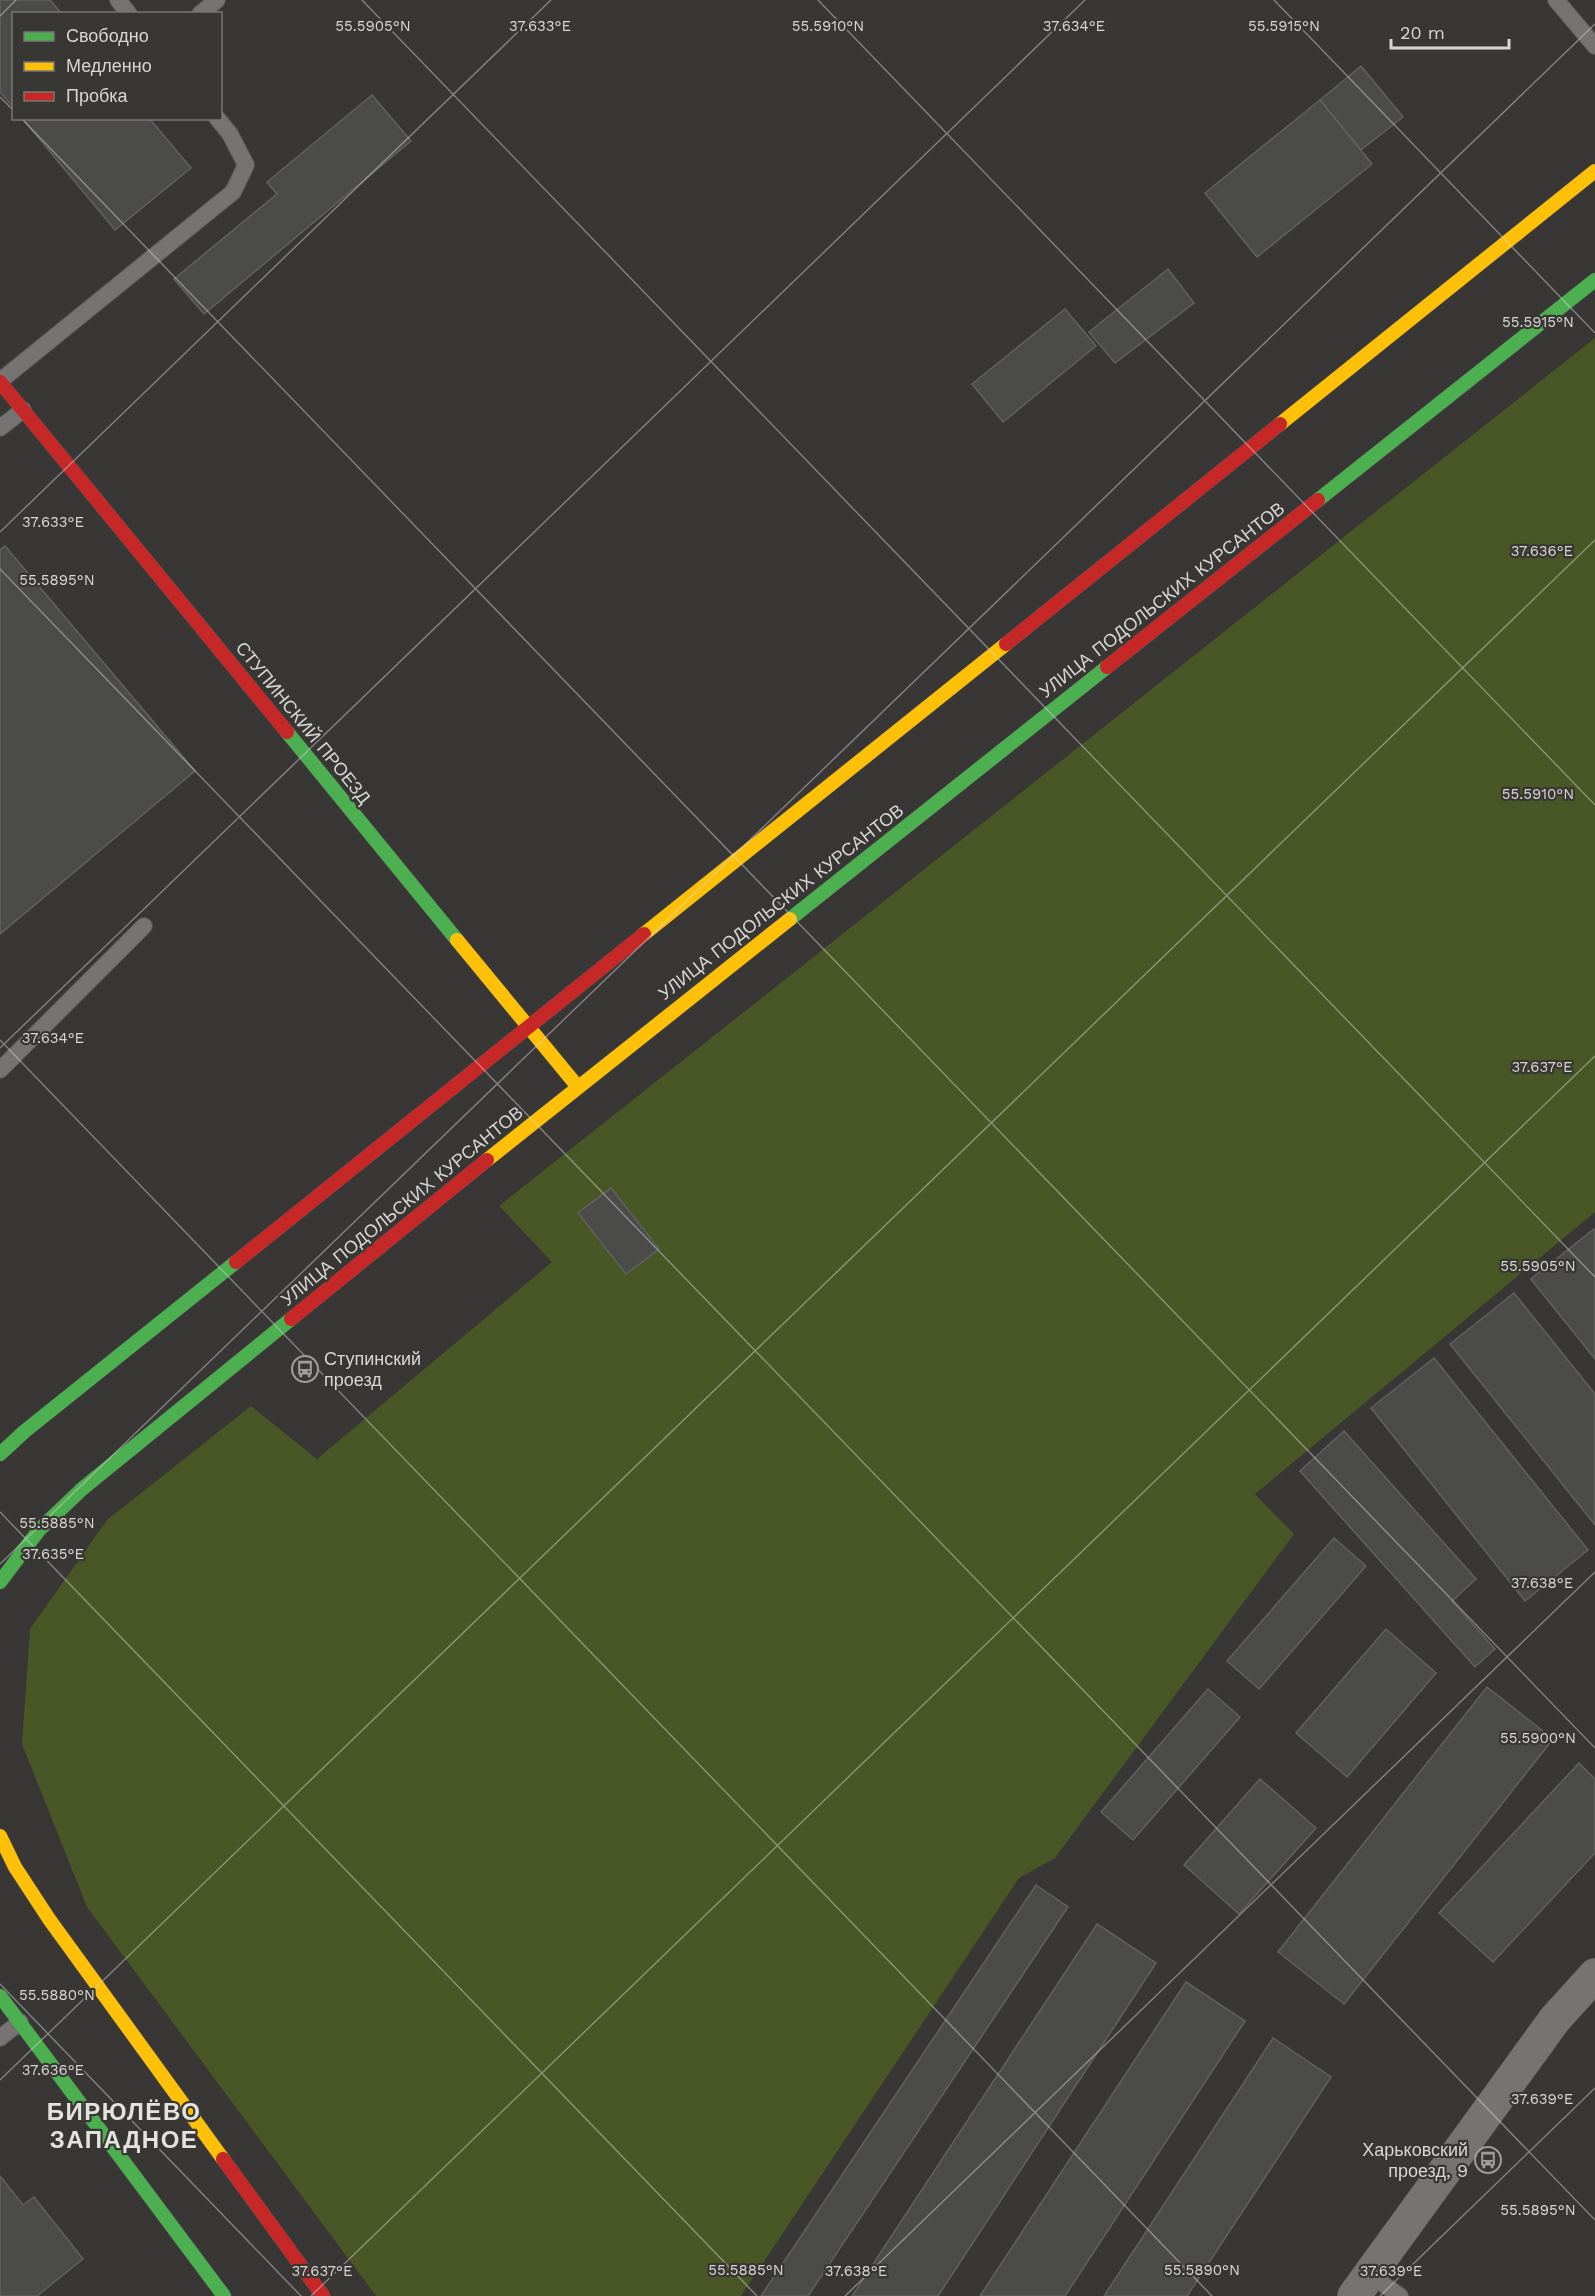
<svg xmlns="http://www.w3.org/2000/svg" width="1595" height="2296" font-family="'Work Sans',sans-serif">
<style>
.green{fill:#495625}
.building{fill:#4b4b4a;stroke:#626162;stroke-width:1.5}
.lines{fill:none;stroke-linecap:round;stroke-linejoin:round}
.lane-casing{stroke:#545351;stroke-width:18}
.street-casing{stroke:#545351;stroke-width:34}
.fast-casing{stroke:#545351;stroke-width:15}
.slow-casing{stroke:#545351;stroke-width:15}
.jam-casing{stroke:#545351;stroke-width:15}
.lane{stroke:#757473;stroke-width:16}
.street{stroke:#757473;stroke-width:33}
.fast{stroke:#4caf50;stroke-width:14}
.slow{stroke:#ffc107;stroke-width:14}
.jam{stroke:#c62828;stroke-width:14}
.ticks{fill:none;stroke:#d7d6d4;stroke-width:1.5;stroke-opacity:0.45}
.labels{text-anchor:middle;stroke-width:4.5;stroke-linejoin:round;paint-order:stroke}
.street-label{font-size:18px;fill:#d7d6d4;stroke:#393734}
.poi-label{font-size:18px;fill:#d7d6d4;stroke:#393734;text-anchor:start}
.district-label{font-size:24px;font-weight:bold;letter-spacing:1.5px;fill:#e4e2de;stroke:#393734}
.ticks-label{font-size:15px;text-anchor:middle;fill:#d7d6d4;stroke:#393734;stroke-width:4.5;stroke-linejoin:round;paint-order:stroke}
</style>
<rect width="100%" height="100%" fill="#383735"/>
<path class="green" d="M1595 338V1212L1255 1494 1294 1534 1055 1858 1019 1878 741 2296H376L87 1907 22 1744 30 1629 107 1520 251 1406 317 1459 552 1262 499 1206Z"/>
<g class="building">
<path d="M0 0H50L62 14H14V108L0 92Z"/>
<path d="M1361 66 1403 117 1361 150 1320 100Z"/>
<path d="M372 95 411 141 204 314 174 279 277 194 267 182Z"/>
<path d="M1320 100 1372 164 1257 257 1205 193Z"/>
<path d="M22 118H149L191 168 115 230Z"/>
<path d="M1168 269 1194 303 1115 363 1089 332Z"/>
<path d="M1065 309 1096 346 1003 422 972 384Z"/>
<path d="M5 546 195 771 0 934V550Z"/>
<path d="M611 1188 659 1249 626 1274 578 1213Z"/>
<path d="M1594 1229 1595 1230V1359L1531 1279Z"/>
<path d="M1514 1293 1595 1394V1525L1450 1344Z"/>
<path d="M1434 1358 1588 1550 1525 1601 1371 1408Z"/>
<path d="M1344 1431 1476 1579 1452 1601 1495 1649 1475 1667 1300 1471Z"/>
<path d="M1334 1538 1366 1566 1259 1689 1227 1661Z"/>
<path d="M1386 1629 1436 1673 1347 1777 1296 1733Z"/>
<path d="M1487 1687 1553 1739 1344 2004 1278 1952Z"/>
<path d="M1208 1689 1240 1717 1133 1840 1101 1812Z"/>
<path d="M1579 1763 1595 1779V1853L1493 1962 1439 1913Z"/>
<path d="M1260 1779 1316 1828 1239 1914 1184 1865Z"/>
<path d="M1036 1885 1068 1907 808 2296H761Z"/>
<path d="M1097 1924 1156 1963 938 2296H852Z"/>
<path d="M1186 1982 1245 2021 1065 2296H980Z"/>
<path d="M1273 2038 1331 2077 1187 2296H1104Z"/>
<path d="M0 2176 23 2205 34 2197 83 2259 37 2296H0Z"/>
</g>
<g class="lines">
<defs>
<g id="lane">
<path d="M118 0 129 14"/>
<path d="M1556 0 1595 46"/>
<path d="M200 14 217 0"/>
<path d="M0 381 233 192 246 165 230 134 217 118"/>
<path d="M0 428 23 410"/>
<path d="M0 1070 144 926"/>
<path d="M0 2038 20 2022"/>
<path d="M1369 2274 1400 2296"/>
</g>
<path id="street" d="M1354 2296 1555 2019 1595 1975"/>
<g id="fast">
<path d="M1318 500 1595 280"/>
<path d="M287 732 457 940"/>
<path d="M790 919 1107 667"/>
<path d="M0 1454 25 1431 236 1262"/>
<path d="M0 1582 39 1530 82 1489 291 1319"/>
<path d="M0 1996 224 2296"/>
</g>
<g id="slow">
<path d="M1280 424 1595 171"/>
<path d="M644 934 1006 644"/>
<path d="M457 940 578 1087"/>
<path d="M487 1160 790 919"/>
<path d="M0 1836 15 1867 49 1919 223 2159"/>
</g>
<g id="jam">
<path d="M0 382 287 732"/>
<path d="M1006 644 1280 424"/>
<path d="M1107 667 1318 500"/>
<path d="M236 1262 644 934"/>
<path d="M291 1319 487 1160"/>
<path d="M223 2159 323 2296"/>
</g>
</defs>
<use href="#lane" class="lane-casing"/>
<use href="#street" class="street-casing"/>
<use href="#fast" class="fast-casing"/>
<use href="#slow" class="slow-casing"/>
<use href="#jam" class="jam-casing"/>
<use href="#lane" class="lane"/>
<use href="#street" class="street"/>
<use href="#fast" class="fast"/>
<use href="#slow" class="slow"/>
<use href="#jam" class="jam"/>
</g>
<path class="ticks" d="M362 0 1595 1277M818 0 1595 805M1274 0 1595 333M0 16 16 0M0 97 14 111M21 118 1595 1748M0 532 551 0M0 569 1595 2220M0 1040 1212 2296M0 1048 1085 0M0 1512 757 2296M0 1564 1595 24M0 1984 301 2296M0 2080 1595 540M311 2296 1595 1056M845 2296 1595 1572M1380 2296 1595 2088"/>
<defs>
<symbol id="bus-ring" viewBox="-11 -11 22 22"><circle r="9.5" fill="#393734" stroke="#9f9e9c" stroke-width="1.5"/><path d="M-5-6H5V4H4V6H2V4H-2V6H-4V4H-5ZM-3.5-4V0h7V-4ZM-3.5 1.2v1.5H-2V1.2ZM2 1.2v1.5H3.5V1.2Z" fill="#9f9e9c"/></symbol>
</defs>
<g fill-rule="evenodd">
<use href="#bus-ring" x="290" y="1354" width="30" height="30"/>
<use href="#bus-ring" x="1473" y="2145" width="30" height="30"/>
</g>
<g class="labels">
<g class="street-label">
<text transform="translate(1162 600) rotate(-38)" y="6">УЛИЦА ПОДОЛЬСКИХ КУРСАНТОВ</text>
<text transform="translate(303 723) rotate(51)" y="6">СТУПИНСКИЙ ПРОЕЗД</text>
<text transform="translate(781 902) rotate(-38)" y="6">УЛИЦА ПОДОЛЬСКИХ КУРСАНТОВ</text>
<text transform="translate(402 1206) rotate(-39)" y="6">УЛИЦА ПОДОЛЬСКИХ КУРСАНТОВ</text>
</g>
<g class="poi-label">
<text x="324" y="1365">Ступинский<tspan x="324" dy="21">проезд</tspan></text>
<text x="1468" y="2156" text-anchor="end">Харьковский<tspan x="1468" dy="21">проезд, 9</tspan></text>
</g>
<g class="district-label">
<text x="124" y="2120">БИРЮЛЁВО<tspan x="124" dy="28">ЗАПАДНОЕ</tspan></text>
</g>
</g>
<g class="ticks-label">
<text x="540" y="31">37.633°E</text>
<text x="1074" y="31">37.634°E</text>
<text x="373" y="31">55.5905°N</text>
<text x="828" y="31">55.5910°N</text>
<text x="1284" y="31">55.5915°N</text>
<text x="1538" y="327">55.5915°N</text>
<text x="53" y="527">37.633°E</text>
<text x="1542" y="556">37.636°E</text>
<text x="57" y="585">55.5895°N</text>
<text x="1538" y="799">55.5910°N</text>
<text x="53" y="1043">37.634°E</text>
<text x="1542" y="1072">37.637°E</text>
<text x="1538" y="1271">55.5905°N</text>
<text x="57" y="1528">55.5885°N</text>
<text x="53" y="1559">37.635°E</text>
<text x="1542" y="1588">37.638°E</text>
<text x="1538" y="1743">55.5900°N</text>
<text x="57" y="2000">55.5880°N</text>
<text x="53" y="2075">37.636°E</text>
<text x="1542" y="2104">37.639°E</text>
<text x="1538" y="2215">55.5895°N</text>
<text x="746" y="2275">55.5885°N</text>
<text x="1202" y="2275">55.5890°N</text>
<text x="322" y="2276">37.637°E</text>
<text x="856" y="2276">37.638°E</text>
<text x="1391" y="2276">37.639°E</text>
</g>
<rect x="12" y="12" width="210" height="108" fill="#393734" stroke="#787774" stroke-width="1.5"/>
<rect x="24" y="32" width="30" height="9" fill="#4caf50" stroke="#787774" stroke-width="1.5"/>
<text x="66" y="42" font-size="18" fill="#d7d6d4">Свободно</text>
<rect x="24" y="62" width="30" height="9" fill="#ffc107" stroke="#787774" stroke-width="1.5"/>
<text x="66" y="72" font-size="18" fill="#d7d6d4">Медленно</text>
<rect x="24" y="92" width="30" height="9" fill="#c62828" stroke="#787774" stroke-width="1.5"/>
<text x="66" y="102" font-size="18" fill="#d7d6d4">Пробка</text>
<path d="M1391 39v9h118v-9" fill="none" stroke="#d7d6d4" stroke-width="3"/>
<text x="1400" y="39" font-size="18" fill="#d7d6d4" stroke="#393734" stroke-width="4.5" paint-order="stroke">20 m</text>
</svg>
